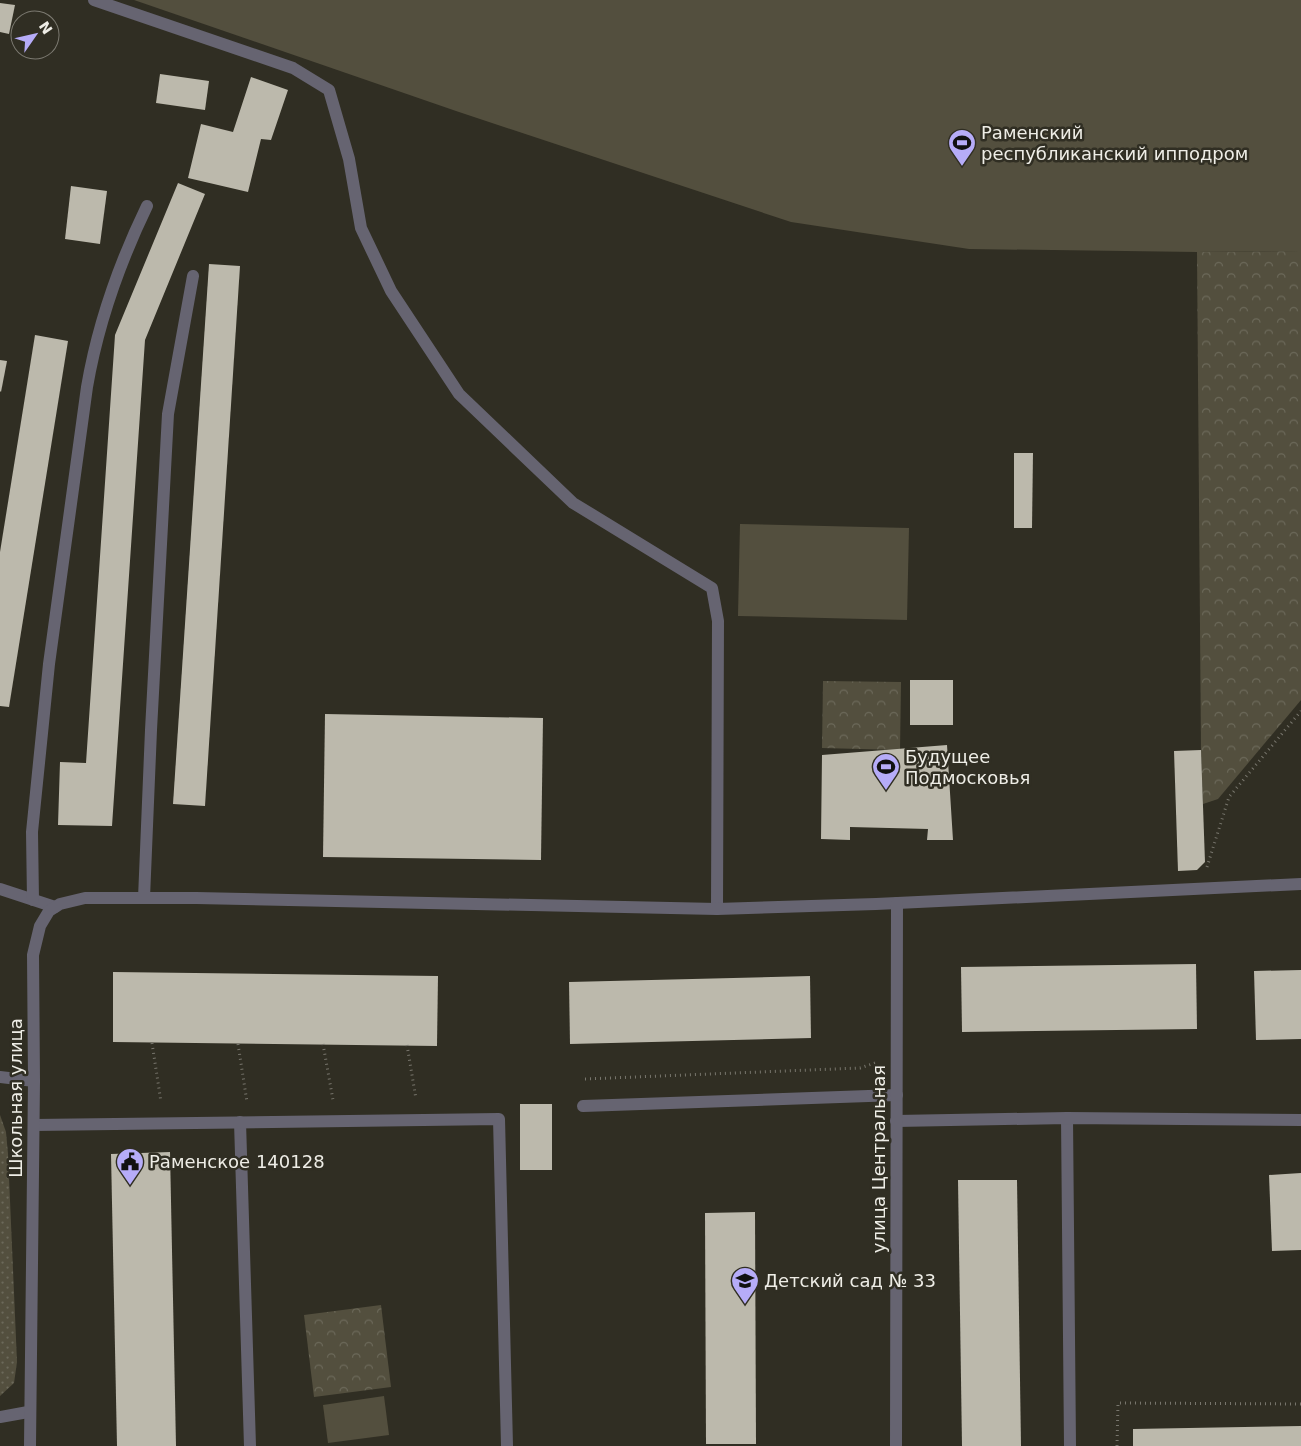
<svg xmlns="http://www.w3.org/2000/svg" width="1301" height="1446" font-family="'DejaVu Sans',sans-serif">
<style>
.grass{fill:url(#grass-dots)}
.forest{fill:url(#forest-crowns)}
.garden{fill:#534f3e}
.building{fill:#bcb9ac}
.lines{fill:none;stroke-linecap:round;stroke-linejoin:round}
.path{stroke:#78766d;stroke-width:3;stroke-dasharray:1 4;stroke-linecap:butt}
.service{stroke:#666471;stroke-width:12}
.minor{stroke:#666471;stroke-width:12}
.labels{text-anchor:middle;stroke-width:5;stroke-linejoin:round;paint-order:stroke}
.poi-label{font-size:18px;fill:#eeede6;stroke:#302e23;text-anchor:start}
.street-label{font-size:18px;fill:#eeede6;stroke:#302e23}
</style>
<defs>
<pattern id="grass-dots" width="8" height="8" patternUnits="userSpaceOnUse" patternTransform="scale(1.25)"><rect width="8" height="8" fill="#534f3e"/><path d="M2 2h.1M6 6h.1" fill="none" stroke="#6c695a" stroke-width="1.8" stroke-linecap="round"/></pattern>
<pattern id="forest-crowns" width="20" height="18" patternUnits="userSpaceOnUse" patternTransform="scale(1.25)"><rect width="20" height="18" fill="#534f3e"/><path d="M2 6a3 3 0 1 1 6 0M12 15a3 3 0 1 1 6 0" fill="none" stroke="#6c695a"/></pattern>
</defs>
<rect width="100%" height="100%" fill="#302e23"/>
<path class="grass" d="M0 1115 6 1132 8 1154 17 1362 14 1383 0 1396Z"/>
<g class="forest">
<path d="M1301 251V700L1218 799 1203 804 1201 750 1197 252Z"/>
<path d="M823 681 901 682 900 750 822 748Z"/>
<path d="M381 1305 391 1387 314 1397 304 1315Z"/>
</g>
<g class="garden">
<path d="M134 0H1301V251L1197 252 969 249 791 222 456 111Z"/>
<path d="M740 524 909 528 907 620 738 616Z"/>
<path d="M384 1396 389 1435 328 1443 323 1405Z"/>
</g>
<g class="building">
<path d="M0 3 15 5 9 34 0 32Z"/>
<path d="M160 74 209 81 205 110 156 103Z"/>
<path d="M251 77 288 90 271 140 261 139 248 192 188 178 201 124 233 132Z"/>
<path d="M178 183 205 194 145 340 112 826 58 825 60 762 86 763 115 335Z"/>
<path d="M71 186 107 191 100 244 65 239Z"/>
<path d="M209 264 240 266 205 806 173 804Z"/>
<path d="M35 335 68 341 9 707 0 706V552Z"/>
<path d="M0 360 7 361 1 392 0 391Z"/>
<path d="M1014 453H1033L1032 528H1014Z"/>
<rect x="910" y="680" width="43" height="45"/>
<path d="M325 714 543 718 541 860 323 857Z"/>
<path d="M947 745 953 840H927L928 829 850 827V840L821 839 822 755Z"/>
<path d="M1201 750 1205 862 1197 870 1178 871 1174 751Z"/>
<path d="M1196 964 1197 1029 962 1032 961 967Z"/>
<path d="M1301 970V1039L1256 1040 1254 971Z"/>
<path d="M113 972 438 976 437 1046 113 1042Z"/>
<path d="M810 976 811 1038 570 1044 569 982Z"/>
<rect x="520" y="1104" width="32" height="66"/>
<path d="M170 1152 176 1446H117L111 1154Z"/>
<path d="M1301 1173V1250L1272 1251 1269 1175Z"/>
<path d="M958 1180H1017L1021 1446H962Z"/>
<path d="M755 1212 756 1444H706L705 1213Z"/>
<path d="M1301 1426V1446H1133V1429Z"/>
</g>
<g class="lines">
<g class="path">
<path d="M1207 867 1229 797 1301 711"/>
<path d="M152 1043 161 1102"/>
<path d="M238 1044 247 1102"/>
<path d="M323 1044 333 1100"/>
<path d="M407 1045 416 1099"/>
<path d="M585 1079 860 1068 875 1063"/>
<path d="M1117 1446 1118 1403 1301 1404"/>
</g>
<g class="service">
<path d="M94 0 293 68 329 90 349 159 361 228 391 291 459 394 573 503 712 588 718 621 717 909"/>
<path d="M0 889 55 907"/>
<path d="M144 898 151 730 168 414 193 276"/>
<path d="M33 900 32 832 49 664 87 387C98 323 119 264 147 206"/>
<path d="M583 1106 897 1095"/>
<path d="M1067 1118 1070 1446"/>
<path d="M896 1121 1067 1118 1301 1120"/>
<path d="M240 1122 250 1446"/>
<path d="M34 1125 499 1119 507 1446"/>
<path d="M0 1417 28 1412"/>
</g>
<g class="minor">
<path d="M0 1077 34 1081"/>
<path d="M30 1446 34 1081 33 955 40 926 49 911 60 904 85 898H196L717 909 876 904 1301 884"/>
<path d="M896 1446 897 903"/>
</g>
</g>
<defs>
<symbol id="stadium-pin" viewBox="-11 -11 22 30"><path d="M0 17L-7.5 6A9.5 9.5 0 1 1 7.5 6Z" fill="#b6acf8" stroke="#302e23"/><path d="M0-5a6.5 5 0 1 0 0 10a6.5 5 0 1 0 0-10ZM-3.5-1.8h7v3.6h-7Z" fill="#111"/></symbol>
<symbol id="civic-pin" viewBox="-11 -11 22 30"><path d="M0 17L-7.5 6A9.5 9.5 0 1 1 7.5 6Z" fill="#b6acf8" stroke="#302e23"/><path d="M-.6-6.5H3V-4.5H.6V-3L4-1V1h2V6H-6V1h2V-1L-.6-3ZM-1.2 2.5V6h2.4V2.5Z" fill="#111"/></symbol>
<symbol id="school-pin" viewBox="-11 -11 22 30"><path d="M0 17L-7.5 6A9.5 9.5 0 1 1 7.5 6Z" fill="#b6acf8" stroke="#302e23"/><path d="M0-5L7-2L0 1L-7-2ZM-4 1L0 2.5L4 1V4Q0 6-4 4Z" fill="#111"/></symbol>
</defs>
<g fill-rule="evenodd">
<use href="#stadium-pin" x="946" y="127" width="32" height="43"/>
<use href="#stadium-pin" x="870" y="751" width="32" height="43"/>
<use href="#civic-pin" x="114" y="1146" width="32" height="43"/>
<use href="#school-pin" x="729" y="1265" width="32" height="43"/>
</g>
<g class="labels">
<g class="poi-label">
<text x="981" y="139">Раменский<tspan x="981" dy="21">республиканский ипподром</tspan></text>
<text x="905" y="763">Будущее<tspan x="905" dy="21">Подмосковья</tspan></text>
<text x="149" y="1168">Раменское 140128</text>
<text x="764" y="1287">Детский сад № 33</text>
</g>
<g class="street-label">
<text transform="translate(16 1098) rotate(-90)" y="6">Школьная улица</text>
<text transform="translate(879 1159) rotate(-90)" y="6">улица Центральная</text>
</g>
</g>
<g transform="translate(35 35) rotate(56)"><circle r="24" fill="#302e23" stroke="#7c7a71"/>
<path d="M0-4L9 19L0 12L-9 19Z" fill="#b6acf8"/>
<text y="-8" font-size="14" font-weight="bold" text-anchor="middle" fill="#eeede6">N</text>
</g>
</svg>
